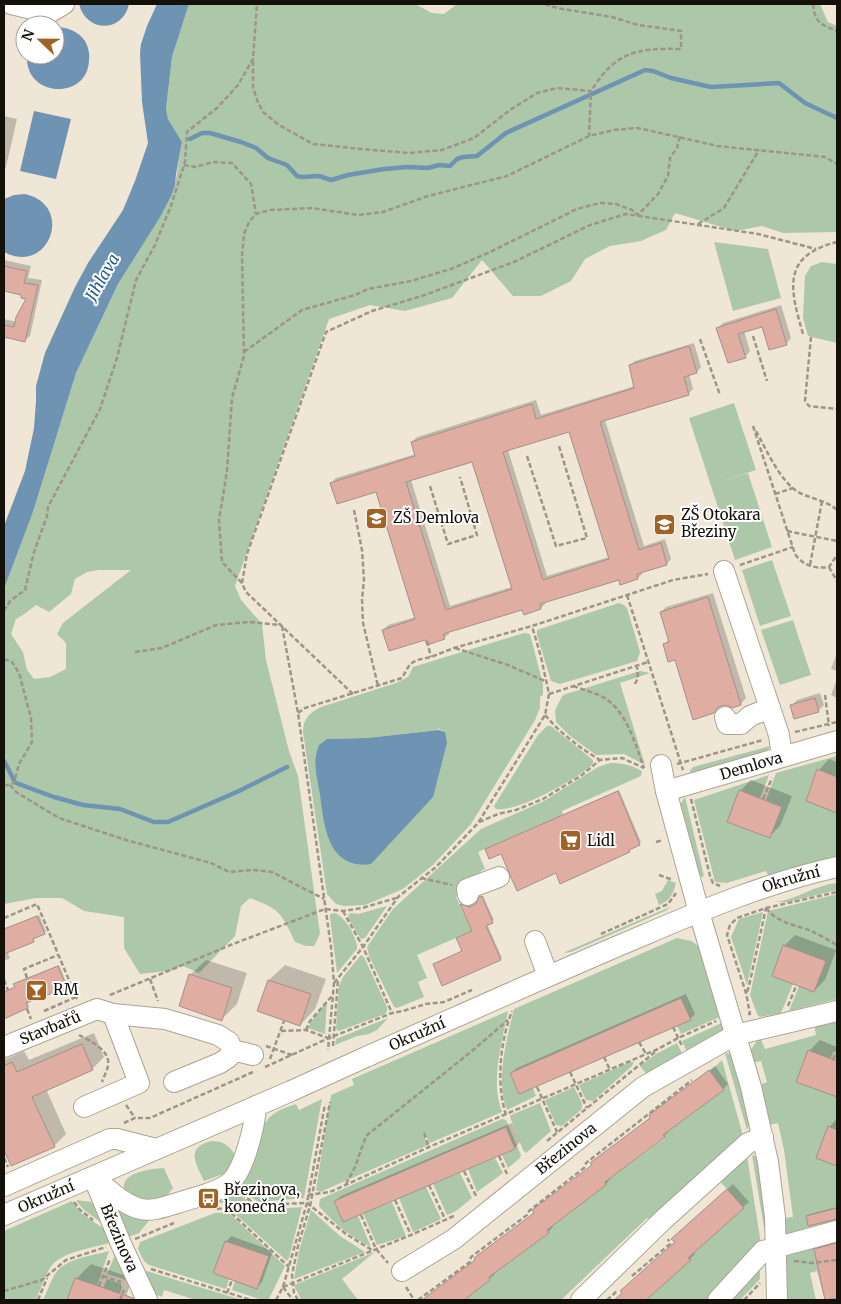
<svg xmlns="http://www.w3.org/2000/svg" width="841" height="1304" font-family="Merriweather,serif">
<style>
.green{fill:#adc7a9;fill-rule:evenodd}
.water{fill:#6f93b2}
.shadow{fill:#0003;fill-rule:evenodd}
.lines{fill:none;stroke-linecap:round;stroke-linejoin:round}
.stream{stroke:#6f93b2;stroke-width:4.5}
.building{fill:#e0ada2;stroke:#a48f8b;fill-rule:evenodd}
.minor-casing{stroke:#aca392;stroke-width:22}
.path{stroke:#9d9589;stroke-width:2.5;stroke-dasharray:5 2.5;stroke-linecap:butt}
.minor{stroke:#fff;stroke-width:20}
.minor-bridge-casing{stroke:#aca392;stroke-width:22;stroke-linecap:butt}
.minor-bridge{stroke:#fff;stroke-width:20}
.labels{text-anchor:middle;stroke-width:4;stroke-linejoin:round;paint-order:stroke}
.poi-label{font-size:15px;fill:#14110b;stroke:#fff;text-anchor:start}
.street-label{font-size:15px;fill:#14110b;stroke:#fff}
.water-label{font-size:16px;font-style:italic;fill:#225c87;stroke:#fff}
</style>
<rect width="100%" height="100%" fill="#f0e6d5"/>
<g class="green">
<path d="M189 4H415L432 13 444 14 457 4H820L828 22 837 26V232L783 233 762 226 735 231 675 213 666 230 641 241 610 246 585 259 571 281 541 296H513L482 260 452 298 405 311 370 305 329 319 235 586 241 600 262 624 266 660 289 751 298 776 320 934 314 946H306L295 942C281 913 281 910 250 898L241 906 235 936 199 973 181 965 175 970 140 974 124 948V917L84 911 62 898H36L4 904V589L33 512 76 373 118 284 159 219 175 185 182 142 168 119 166 109 172 57ZM99 570H131L63 623 57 634 66 643V669L50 677 34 679 27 670 23 652 11 634 16 619 23 615 36 605 49 612 71 594 75 579 87 572Z"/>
<path d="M714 242 768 249 781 298 733 311Z"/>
<path d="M822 262 837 264V343L808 336 803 318 805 276 811 266Z"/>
<path d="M734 403 756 470 713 484 748 473 772 547 735 560 689 418Z"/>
<path d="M772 560 791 616 760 626 742 570Z"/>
<path d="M619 603 624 605 627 608 640 652 637 661 560 684 551 681 537 635V630Z"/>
<path d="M793 620 811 675 780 685 761 630Z"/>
<path d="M524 633 530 634 531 638 543 684V695L540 697V708L535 720 471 824 433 865 403 889 365 905 344 906 336 904 327 894 303 732C303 719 309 713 321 707L396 683 408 677 413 667ZM437 728 445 732 319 745 328 739 367 738 438 730Z"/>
<path d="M640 671 650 673 620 683 645 765 624 754 596 755 570 736 556 722 555 710 563 695Z"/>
<path d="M547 726H551L593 760V764C579 778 516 813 496 809L494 806 538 735Z"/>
<path d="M770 746 767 753 690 777V771L693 767Z"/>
<path d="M837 756V777L817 769 806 800 837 813V856L768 875 766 871 727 883 715 882 694 800 769 775 760 798 728 822 769 838 782 807 766 800 776 773Z"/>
<path d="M610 763C623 763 631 765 642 771L641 776 562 811 563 815 478 852 485 869C473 874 471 890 456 897L478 945 467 933 417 955 427 978 418 982 424 997 397 1008 394 1007 369 956 367 947 393 909 481 829 544 801 598 767Z"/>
<path d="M685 797 704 876 699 878 680 812V805Z"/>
<path d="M668 880 676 883C673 894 670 901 659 905L655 894 662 891Z"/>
<path d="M837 883V890L788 902H776C798 899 815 885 837 883Z"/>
<path d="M837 894V999L789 1011 799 986 814 992 826 961 784 945 772 976 793 984 781 1013 760 1017 757 1014 750 995 768 911Z"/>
<path d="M387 906 365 938 361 939 349 920 348 915 351 913 358 914Z"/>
<path d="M672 906 665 911 571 952 563 953Z"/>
<path d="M763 912 747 985 731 937 739 919Z"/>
<path d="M335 913C346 918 355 935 357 946V949L337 973 330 917V914Z"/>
<path d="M677 938 691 941 700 947 724 1015 681 1034 677 1026 681 999 510 1073 519 1094 533 1088 536 1096 507 1110C495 1081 507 1038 514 1009Z"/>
<path d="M361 955 364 957 387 1007V1011L385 1014 339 1031 336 1029 339 986 343 977Z"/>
<path d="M327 1001 325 1034 308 1028 311 1022Z"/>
<path d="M508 1011C502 1042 490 1082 502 1112L430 1143 424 1133 423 1134 428 1145 320 1192 316 1190 331 1095 354 1085 352 1079Z"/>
<path d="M388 1018 377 1030 369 1034 357 1036 335 1045 336 1039Z"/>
<path d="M837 1020V1051L833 1052 830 1059 796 1082 837 1097V1222L789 1237 785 1234 784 1218 793 1217 784 1150 778 1123 769 1125 759 1085 767 1082 761 1061 752 1063 750 1051 756 1042 761 1039 765 1049 816 1035 814 1025Z"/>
<path d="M726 1021 725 1029 688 1054 682 1041Z"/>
<path d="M677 1043 684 1057 679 1059 677 1056 656 1067 657 1072 649 1077 640 1066 656 1054Z"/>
<path d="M725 1053 732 1054 751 1121 747 1130Z"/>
<path d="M722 1060 743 1136 658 1220 647 1218 561 1300H464L490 1280 489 1277 549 1233 547 1230 606 1185 605 1182 665 1138 663 1135 724 1090 710 1071Z"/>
<path d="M630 1062H634L632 1066 593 1101 586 1100 579 1085Z"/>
<path d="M574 1087 582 1103V1109L562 1126 556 1125 545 1100Z"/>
<path d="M322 1099 304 1198 258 1202 236 1186C244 1169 258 1127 271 1116 278 1110 287 1107 296 1104L299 1110Z"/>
<path d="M540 1103 551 1131 526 1153 523 1150 510 1117 511 1115Z"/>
<path d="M502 1119 506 1120 521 1155 520 1158 508 1168 502 1155 515 1148 506 1127 335 1201 343 1222 358 1216 371 1247C351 1237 333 1223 319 1206L320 1199Z"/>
<path d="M211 1141C223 1141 229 1145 235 1155L229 1172 204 1181C196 1163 185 1148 211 1141Z"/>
<path d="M752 1155 760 1158 763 1164 766 1240Z"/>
<path d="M747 1156 761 1244 711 1300H646L690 1260 688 1258 744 1208 717 1178Z"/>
<path d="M495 1158 503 1173 477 1192 468 1169Z"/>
<path d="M164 1168 173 1188 166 1197 142 1200 125 1192C117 1172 151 1169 164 1168Z"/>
<path d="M460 1173 472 1198 456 1211 447 1215 433 1184Z"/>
<path d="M426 1187 441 1219 413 1232 399 1198Z"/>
<path d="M234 1192 248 1201 219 1203 217 1199Z"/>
<path d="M77 1200 91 1202 100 1213 107 1227 84 1210 77 1202Z"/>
<path d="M72 1201 81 1213 104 1229 109 1243C92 1248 66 1251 53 1264 45 1273 41 1289 36 1300H4V1231Z"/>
<path d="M392 1202 406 1236 377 1245 363 1213Z"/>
<path d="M302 1207 289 1258 287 1261 233 1212Z"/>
<path d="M114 1208 151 1218 139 1233 126 1238Z"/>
<path d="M311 1210 340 1236 365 1252 294 1279 299 1251Z"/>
<path d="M228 1212 285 1266 269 1299 262 1300 232 1290 235 1281 229 1279 226 1289 149 1265 144 1261 138 1249 140 1242 215 1213Z"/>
<path d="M837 1239V1300H825L817 1271 810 1273 816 1300H786L785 1251Z"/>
<path d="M109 1251 97 1286 75 1278 67 1300H43C47 1292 50 1282 55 1274 65 1258 92 1256 109 1251Z"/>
<path d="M375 1252 342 1279 358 1300H301L294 1285Z"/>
<path d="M115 1255 126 1280 107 1274Z"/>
<path d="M760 1265V1279L740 1300H723Z"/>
<path d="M140 1269 242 1300H196L164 1290 162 1297 154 1294Z"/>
<path d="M107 1279 121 1284 122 1288 117 1300H115L118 1293 103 1288Z"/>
</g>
<g class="water">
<path d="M79 4H129C123 33 86 33 79 4Z"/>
<path d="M157 4H189L172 57 166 109 168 119 182 142 176 174 175 185 171 196 159 219 118 284 76 373 33 512 4 589V526L25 471 34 428 36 401V386L45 353 75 287 88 263 123 210 135 181 148 143 142 102 140 53 141 44 147 26Z"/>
<path d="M55 27C67 27 78 31 85 41 88 47 90 53 89 60 88 101 24 98 27 55H55Z"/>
<path d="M34 111 71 119 56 179 20 171Z"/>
<path d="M25 194C75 205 49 276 4 252V199L14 195Z"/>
<path d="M439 730 445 732 447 743 433 797 371 864C328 870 324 826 320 794 317 778 312 761 319 745L327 739 367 738Z"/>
</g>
<g class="shadow">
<path d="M4 116 17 119 6 167 4 170Z"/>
<path d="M4 260 31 266 28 278 42 280 30 336 24 341 4 336V319L17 322 28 298 23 294 4 289Z"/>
<path d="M781 305 791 338 786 344 762 325 744 331 750 351 745 357 718 328 723 323Z"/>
<path d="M694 343 701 367 697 372 689 374 693 389 689 393 605 420 644 546 665 539 671 559 667 564 642 571V574L638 578H620L545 602V604L541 608H523L448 631 449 634 444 638H426L383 630 388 625 416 617 376 490 331 483 336 478 416 454 412 442 417 437 536 400 541 415 635 386 630 365 635 361ZM570 430 609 557 547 576 508 450ZM473 460 512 587 450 606 411 480Z"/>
<path d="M713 593 746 698 741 704H728L719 707 713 712 664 645 669 639 661 612 666 607Z"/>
<path d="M837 653V671L831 669Z"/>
<path d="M837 679V698L831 695Z"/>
<path d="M820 693 824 705 818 711 792 705 797 700Z"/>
<path d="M829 759 837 762V811L807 800 819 770Z"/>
<path d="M751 780 792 796 780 826 769 837 740 791Z"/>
<path d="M619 790 641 842 630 848 629 851 557 872 486 849Z"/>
<path d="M483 896 494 920 487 924 502 958 443 984 463 951 473 931 461 905 473 906 478 903Z"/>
<path d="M39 915 46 932 34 937 33 941 7 951 10 958 4 961V930Z"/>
<path d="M795 935 836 950 825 980 814 991 784 946Z"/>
<path d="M206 960 247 973 237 1004 222 1019 190 975Z"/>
<path d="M59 965 66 982 65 983 54 988V991L27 1002 29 1006 28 1007 4 1017V992L16 987V983Z"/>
<path d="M285 965 326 979 315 1009 300 1025 259 1011 269 980Z"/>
<path d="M686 994 695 1014 690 1019 511 1073 517 1068Z"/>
<path d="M94 1033 104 1057 92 1069 46 1089 66 1134 54 1146 11 1165 4 1147V1132L5 1130 4 1126V1060L24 1051 29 1060Z"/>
<path d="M820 1040 837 1047V1096L798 1081 809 1051Z"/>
<path d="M715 1066 728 1084 723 1089 669 1130V1131L664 1136 610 1177 611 1178 606 1184 552 1225 553 1227 548 1232 494 1272 495 1274 489 1279 461 1300H422L476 1260 475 1258 481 1253 535 1212 651 1117 655 1110Z"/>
<path d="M837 1119V1164L818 1157 829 1127Z"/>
<path d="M512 1123 520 1142 515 1148 344 1220 336 1201 341 1196Z"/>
<path d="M733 1184 749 1202 743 1207 693 1252 695 1254 690 1259 644 1300H615L676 1242 678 1234Z"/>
<path d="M837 1207V1219L809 1225 807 1217 810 1214Z"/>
<path d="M231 1236 273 1251 262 1282 257 1287 226 1242Z"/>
<path d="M837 1241V1297L826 1300 815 1250 818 1247Z"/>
<path d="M91 1264 132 1278 125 1300H69L76 1279Z"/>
</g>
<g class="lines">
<g class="stream">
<path d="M190 139 202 133H210L241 142 256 148 268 158 287 165 297 176 302 177 319 176 331 180 348 175 384 169 408 167 428 168 439 165 450 166 457 159 463 157 477 156 506 133 645 70 653 71 671 78 711 87 779 83 805 103 837 118"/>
<path d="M4 761 14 780"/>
<path d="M16 783 54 797 83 805 120 809 154 822H168L239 791 287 767"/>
</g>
</g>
<g class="building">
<path d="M4 266 27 271 24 283 38 285 25 342 4 337V325L14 327 16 317 26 299 21 298V295L4 291Z"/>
<path d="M776 309 787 345 769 350 762 327 738 334 746 358 728 363 716 328Z"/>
<path d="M689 346 697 373 684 377 689 395 600 422 639 550 661 543 667 565 637 574 638 579 620 585 619 580 540 604 541 609 524 615 522 610 443 634 445 639 427 645 425 640 389 651 382 630 415 619 376 492 337 504 330 483 415 456 411 442 532 404 536 419 634 388 629 365ZM569 432 609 559 543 580 503 452ZM472 462 512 589 446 610 406 482Z"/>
<path d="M708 597 741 705 732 708 727 705 721 706 717 708 714 713 693 720 675 660 668 662 663 644 669 642 660 612Z"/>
<path d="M815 698 819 712 794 719 790 705Z"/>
<path d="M817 769 837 777V813L806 801Z"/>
<path d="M739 790 782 807 770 838 727 822Z"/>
<path d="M618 791 640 845 629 850 630 852 560 884 556 873 517 891 501 854 489 859 485 849Z"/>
<path d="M482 896 493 923 486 926 501 960 442 986 433 964 462 951 456 938 472 931 460 904 470 907 476 904 479 897Z"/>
<path d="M37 916 45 934 33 939 34 942 4 954V929Z"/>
<path d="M783 945 826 961 814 992 772 976Z"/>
<path d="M58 966 66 985 54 989 55 992 26 1003 28 1008 4 1019V992L15 987 13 984Z"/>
<path d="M189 974 232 988 222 1021 179 1006Z"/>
<path d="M268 980 311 994 300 1026 257 1011Z"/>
<path d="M681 998 691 1020 519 1094 510 1073Z"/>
<path d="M82 1044 93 1070 32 1097 55 1147 11 1166 4 1150V1066L12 1062 17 1072Z"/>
<path d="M808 1050 837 1061V1097L796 1082Z"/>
<path d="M709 1070 724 1090 663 1135 665 1137 605 1182 606 1185 547 1230 549 1233 489 1277 490 1280 464 1300H422L475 1260 474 1258 534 1213 532 1210 592 1165 590 1163 650 1118 649 1115Z"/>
<path d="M828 1126 837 1130V1166L816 1158Z"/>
<path d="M506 1127 515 1149 343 1222 334 1201Z"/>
<path d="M727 1189 744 1208 688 1258 691 1260 646 1300H614L622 1293 620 1291 675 1242 671 1239Z"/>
<path d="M837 1208V1219L808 1226 806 1216Z"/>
<path d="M225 1241 269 1256 257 1289 213 1273Z"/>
<path d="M837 1243V1298L825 1300 814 1249Z"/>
<path d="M75 1278 133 1298V1300H67Z"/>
</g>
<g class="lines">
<defs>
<g id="minor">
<path d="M11 4 49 13 64 4"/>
<path d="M724 571 779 735 782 756"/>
<path d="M725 717 727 724H741L750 716 770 708"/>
<path d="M661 765 666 791"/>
<path d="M468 895 467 889 499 877"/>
<path d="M535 941 548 976"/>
<path id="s1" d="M4 1047 97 1009 113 1014 165 1019 218 1035 229 1042 232 1050 229 1057 220 1063 174 1082"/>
<path d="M232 1050 253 1055"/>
<path id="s2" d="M366 1057C459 1016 551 974 644 935 707 908 770 882 837 867"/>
<path d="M84 1107 139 1083 113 1014"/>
<path d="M93 1177C107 1188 120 1202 137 1208 152 1213 166 1206 181 1202 195 1197 216 1193 228 1184 244 1173 255 1125 256 1106"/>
<path id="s3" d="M95 1181 121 1244 147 1300"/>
<path d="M4 1186 110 1139H117L156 1149"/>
<path id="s4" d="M4 1215 291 1091"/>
<path id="s5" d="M402 1271 454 1239 643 1087 735 1035 837 1011"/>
<path d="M581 1300 663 1220 748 1143 763 1137"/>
<path d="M718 1300 763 1251 837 1231"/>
<path id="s6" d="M777 1300 775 1217 768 1162 751 1087 699 912 666 791 837 741"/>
</g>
</defs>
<use href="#minor" class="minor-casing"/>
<g class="path">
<path d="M545 4 557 8 612 17 638 25 681 31V49C637 48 616 51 591 91"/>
<path d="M813 4C815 23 820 24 837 31"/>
<path d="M253 61V87L257 100 263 112 279 125 313 144 361 149 409 153 442 150 474 138 510 110 537 93 557 88 591 91 589 136"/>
<path d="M184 165 195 167 213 162 232 163 251 184 256 214"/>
<path d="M698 224 724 208 759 150"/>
<path d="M803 334C790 289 781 256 837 242"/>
<path d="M753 336 767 381"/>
<path d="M811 337 805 401 809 406 837 409"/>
<path d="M700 339 720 395"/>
<path d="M244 352 302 310 355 295 368 289 411 281 451 269 488 253 577 209 600 203 616 204 632 210 638 215 658 194 668 176 670 158 677 148 680 136"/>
<path d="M753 426 795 554C803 566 816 569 829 567L837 555"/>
<path d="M756 431C766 449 780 481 798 492 811 499 826 500 837 510"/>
<path d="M527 456 556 546 587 538 559 446"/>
<path d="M430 486 448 544 477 535 460 477"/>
<path d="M775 494 793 488"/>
<path d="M354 510 362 550 364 580 362 599 363 623 378 686"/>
<path d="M787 531 837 541"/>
<path d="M740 565 793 547"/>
<path d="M810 565 822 501"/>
<path d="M829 567 837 581"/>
<path d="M242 583 222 562 219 520 227 471 232 398 244 356 242 256 244 234 249 222 256 214 270 210 312 208 358 215 383 212 428 196 507 176 589 136 614 130 638 128 718 146 825 157 837 164"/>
<path d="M627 595 683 770"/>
<path d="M4 611 10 601 25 590 34 552 47 516 48 507 100 409 117 358 136 280 155 245 171 206 185 162 187 132 218 107 238 85 253 59 257 4"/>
<path d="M282 626 298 713 331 947 334 983 328 1050"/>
<path d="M427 641 431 657"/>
<path d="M455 648 508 665 547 682"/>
<path d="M135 652 162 648 216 625 249 622 280 625"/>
<path d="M4 659 12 662 19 673 31 718 32 742 19 764 14 783 4 786"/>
<path d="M635 684 638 678 637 667"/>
<path d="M573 686C582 689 591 692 599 695 626 707 635 744 644 768"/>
<path d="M353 694 246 592 242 583 247 554 326 332 372 311 422 296 514 262 590 225 626 214 758 234 816 249"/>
<path d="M549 694 648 662"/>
<path d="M825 695 829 726"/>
<path d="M298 713 305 708 402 678 410 664 417 660 431 657 454 648 532 626 673 580 708 574"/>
<path d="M545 715C560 733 580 748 600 760"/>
<path d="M795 732 837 722"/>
<path d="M677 764 763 740"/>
<path d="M10 785 16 792 59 818 126 840 211 863 229 872 253 870 272 872 324 899"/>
<path d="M691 799 710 876 713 883 720 886"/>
<path d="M763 799 772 778"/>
<path d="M479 822 498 814 516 810 543 799 582 775 600 760 622 758 644 768"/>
<path d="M656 842 663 840"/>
<path d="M659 875 673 880"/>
<path d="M421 878 452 885"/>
<path d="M766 908C778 923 792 924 809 930 818 934 828 940 837 945"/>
<path d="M343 911 363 947 392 1013"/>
<path d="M4 918 37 904 77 999"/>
<path d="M601 934 668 904 676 893"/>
<path d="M27 978 24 969 58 955"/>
<path d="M150 979 158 1001"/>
<path d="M4 980 8 990"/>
<path d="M334 983 363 947 398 897 436 867 478 823 545 715 549 694 541 657 532 626"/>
<path d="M747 992 749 986 766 908"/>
<path d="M110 995 233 944 325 909 343 911 362 908 396 898"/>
<path d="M788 1006 796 986"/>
<path d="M27 1009 31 1019"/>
<path d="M44 1011 76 997"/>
<path d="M748 1014H750L746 993 727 935 730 925 737 918 766 908 837 892"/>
<path d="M673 1027 682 1046"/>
<path d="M306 1030 310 1021 332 996"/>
<path d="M281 1031 306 1030 328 1038"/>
<path d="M79 1035C90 1041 111 1050 108 1066 107 1071 104 1076 102 1082"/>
<path d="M639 1042 646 1054"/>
<path d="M266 1046 292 1055"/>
<path d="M333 1046 338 980"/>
<path d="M604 1057 610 1070"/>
<path d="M270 1059 284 1021"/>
<path d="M833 1060 835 1054 837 1053"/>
<path d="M265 1067 329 1038 392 1013 403 1011 426 1004 444 1002 472 990"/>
<path d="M570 1072 587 1108"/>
<path d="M537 1087 557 1132"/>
<path d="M126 1105 135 1118"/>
<path d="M506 1115C496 1083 500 1042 512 1011"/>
<path d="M124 1123 135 1118H150L253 1072"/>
<path d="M424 1133 429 1147"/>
<path d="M547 1141 655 1052"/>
<path d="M499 1156 507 1174"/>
<path d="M4 1158 8 1167"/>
<path d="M464 1171 477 1198"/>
<path d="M346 1184 355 1167 366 1136 472 1051 508 1020"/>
<path d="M429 1185 445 1219"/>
<path d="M241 1194 255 1204"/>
<path d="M308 1195 330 1192 429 1147 658 1049 678 1038 716 1021"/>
<path d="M395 1200 411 1235"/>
<path d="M74 1202 80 1210 93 1220"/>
<path d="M226 1208 289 1267"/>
<path d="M217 1209 256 1205 307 1203 346 1234 372 1250"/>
<path d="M361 1215 376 1249 388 1263"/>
<path d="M135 1239 174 1223"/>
<path d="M794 1261 812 1263 837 1260"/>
<path d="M151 1269 251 1300"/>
<path d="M103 1276 121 1282"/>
<path d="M632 1276 670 1244 668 1239"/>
<path d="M99 1286 110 1259"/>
<path d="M283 1287 411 1235 456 1215"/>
<path d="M283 1287 293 1300"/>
<path d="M406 1287 414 1300"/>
<path d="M4 1291 42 1280 66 1260 106 1247"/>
<path d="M227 1293 232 1280"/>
<path d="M38 1300 47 1278"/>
<path d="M120 1300 124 1290"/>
<path d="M276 1300 283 1287 307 1203 325 1104"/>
<path d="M298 1300 294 1293 292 1275 298 1246 310 1206 330 1102"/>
<path d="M418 1300 470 1262 471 1257 527 1215 529 1211 584 1168 586 1163 692 1080"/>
<path d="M607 1300 615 1293 617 1289"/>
<path d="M744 1300 760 1283"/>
</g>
<use href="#minor" class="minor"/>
<defs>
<path id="minor-bridge" d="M291 1091 366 1057"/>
</defs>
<use href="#minor-bridge" class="minor-bridge-casing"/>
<use href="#minor-bridge" class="minor-bridge"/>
</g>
<defs>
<symbol id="school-square" viewBox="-11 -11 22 22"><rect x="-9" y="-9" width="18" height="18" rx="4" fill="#a06326" stroke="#fff"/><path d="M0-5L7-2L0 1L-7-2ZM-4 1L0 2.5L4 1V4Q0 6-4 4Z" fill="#fff"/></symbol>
<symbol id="supermarket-square" viewBox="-11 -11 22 22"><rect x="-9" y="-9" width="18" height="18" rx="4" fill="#a06326" stroke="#fff"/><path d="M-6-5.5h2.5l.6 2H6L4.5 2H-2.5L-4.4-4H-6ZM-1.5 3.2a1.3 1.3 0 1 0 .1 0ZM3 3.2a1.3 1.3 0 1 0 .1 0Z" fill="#fff"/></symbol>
<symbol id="bar-square" viewBox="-11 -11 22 22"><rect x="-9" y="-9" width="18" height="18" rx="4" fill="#a06326" stroke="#fff"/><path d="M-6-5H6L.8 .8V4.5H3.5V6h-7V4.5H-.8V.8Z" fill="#fff"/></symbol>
<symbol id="bus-square" viewBox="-11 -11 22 22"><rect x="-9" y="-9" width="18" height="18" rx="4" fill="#a06326" stroke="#fff"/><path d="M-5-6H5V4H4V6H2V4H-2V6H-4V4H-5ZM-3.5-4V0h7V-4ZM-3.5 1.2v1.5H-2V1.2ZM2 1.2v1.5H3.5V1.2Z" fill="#fff"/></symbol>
</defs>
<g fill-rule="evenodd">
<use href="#school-square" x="364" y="506" width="25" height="25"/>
<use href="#school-square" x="652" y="512" width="25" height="25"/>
<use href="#supermarket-square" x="558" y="828" width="25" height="25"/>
<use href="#bar-square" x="24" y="978" width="25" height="25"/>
<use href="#bus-square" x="196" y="1186" width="25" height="25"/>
</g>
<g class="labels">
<g class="poi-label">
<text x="681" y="520">ZŠ Otokara<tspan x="681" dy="17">Březiny</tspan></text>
<text x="393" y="523">ZŠ Demlova</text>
<text x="587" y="846">Lidl</text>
<text x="53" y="995">RM</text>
<text x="224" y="1195">Březinova,<tspan x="224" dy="17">konečná</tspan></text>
</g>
<g class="street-label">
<text dy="5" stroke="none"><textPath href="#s6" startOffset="612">Demlova</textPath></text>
<text dy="5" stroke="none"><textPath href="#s2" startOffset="461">Okružní</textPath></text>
<text dy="5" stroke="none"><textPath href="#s1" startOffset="50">Stavbařů</textPath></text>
<text dy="5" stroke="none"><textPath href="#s2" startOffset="56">Okružní</textPath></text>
<text dy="5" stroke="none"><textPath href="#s5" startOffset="205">Březinova</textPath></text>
<text dy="5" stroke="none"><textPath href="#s4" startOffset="46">Okružní</textPath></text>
<text dy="5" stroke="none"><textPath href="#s3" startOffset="62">Březinova</textPath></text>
</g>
<g class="water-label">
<text transform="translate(102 277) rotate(-60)" y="6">Jihlava</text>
</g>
</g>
<rect width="841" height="1304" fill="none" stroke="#14110b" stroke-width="10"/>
<g transform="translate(40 40) rotate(292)"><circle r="24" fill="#ffffff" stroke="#a1a09d"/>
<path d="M0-4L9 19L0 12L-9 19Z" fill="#a06326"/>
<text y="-8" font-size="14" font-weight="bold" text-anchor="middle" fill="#14110b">N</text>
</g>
</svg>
